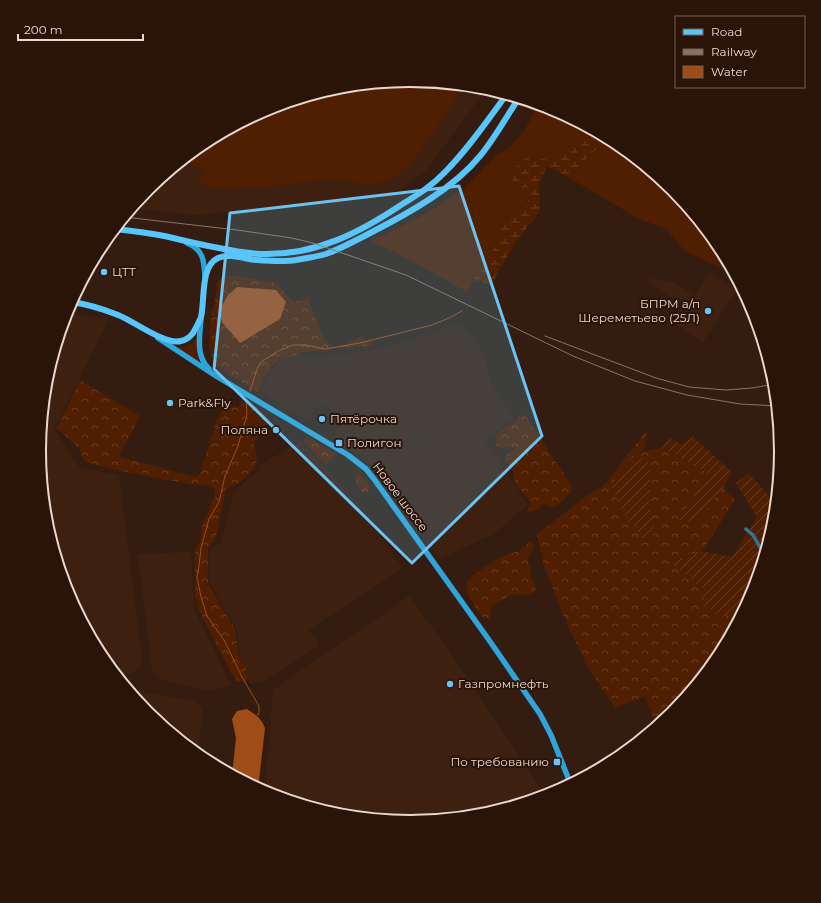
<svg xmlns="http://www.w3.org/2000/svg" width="821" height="903" font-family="Montserrat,sans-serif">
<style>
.built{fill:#3e2010}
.grass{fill:#501e00}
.forest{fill:url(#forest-crowns);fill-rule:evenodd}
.wetland{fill:url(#wetland-marsh)}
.garden{fill:url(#garden-furrows)}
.water{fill:#a04c16}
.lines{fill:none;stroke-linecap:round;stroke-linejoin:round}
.stream{stroke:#a04c16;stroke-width:1}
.street{stroke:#347697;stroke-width:3.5}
.secondary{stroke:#2ea4da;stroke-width:5.5}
.primary{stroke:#57c6fd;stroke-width:6}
.rail{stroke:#867368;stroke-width:1}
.marked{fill:#6ac3f1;fill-opacity:0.2;stroke:#6ac3f1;stroke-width:3;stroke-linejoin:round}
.poi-dot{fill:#6ac3f1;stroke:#2a1307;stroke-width:1.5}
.labels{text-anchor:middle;stroke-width:4;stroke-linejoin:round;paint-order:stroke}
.poi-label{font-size:12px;fill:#e8d8d0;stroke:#2a1307;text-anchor:start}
.street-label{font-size:12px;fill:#e8d8d0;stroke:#2a1307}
.rim{fill:none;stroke:#e8d8d0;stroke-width:2}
</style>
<defs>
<pattern id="forest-crowns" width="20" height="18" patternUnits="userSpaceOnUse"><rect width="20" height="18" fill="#501e00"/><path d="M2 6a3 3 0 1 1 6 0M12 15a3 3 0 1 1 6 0" fill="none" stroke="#693e24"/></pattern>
<pattern id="wetland-marsh" width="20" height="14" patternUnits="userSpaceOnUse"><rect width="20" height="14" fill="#501e00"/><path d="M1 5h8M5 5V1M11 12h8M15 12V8" fill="none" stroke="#693e24"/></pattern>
<pattern id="garden-furrows" width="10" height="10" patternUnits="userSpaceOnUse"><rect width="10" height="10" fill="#501e00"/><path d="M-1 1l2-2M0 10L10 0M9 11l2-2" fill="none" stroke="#693e24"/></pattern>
</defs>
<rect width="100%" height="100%" fill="#341d10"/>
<g class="built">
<path d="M411 80 483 87 487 88 424 173 394 193 385 196 214 213 201 215H194L132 208 148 189 204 142 269 108 338 87Z"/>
<path d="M710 273 737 290 703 342 677 325 688 307 649 283 651 278 674 283 695 295Z"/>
<path d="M66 313 109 319 54 429 80 468 119 475 142 660 140 668 132 673 122 674 113 672 101 658 67 593 46 524 39 451 46 379Z"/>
<path d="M454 324 465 327 484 354 490 380 514 419 484 440 528 505 493 534 440 559 368 461 361 456 333 438 344 417 322 404 316 408 308 422 263 394 260 389 273 367 284 358 297 354 314 358 330 354 343 355 396 344 430 334Z"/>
<path d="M300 441 332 475 360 508 403 568 308 630 318 643 317 647 262 682 250 683 239 653 236 628 209 582V552L213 547 220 544 231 507 232 495 247 479 260 470 259 466Z"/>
<path d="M191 552 194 609 231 685 219 689 209 690 171 683 159 679 152 670 144 602 137 554Z"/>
<path d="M409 596 445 645 546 797 483 816 410 823 338 816 265 793 273 690Z"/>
<path d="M127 689 193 701 202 707 203 716 196 754 148 714Z"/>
</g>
<g class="grass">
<path d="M411 80 465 85 420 152 406 168 393 178 380 183 367 184 332 180 315 181 263 187 227 189 210 188 197 182 205 173 185 159 204 142 269 108 338 87Z"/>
<path d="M539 104 553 108 588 127 576 141 552 160 527 157 517 189 533 186 528 200 503 220 497 244 467 292 395 252 370 241 426 214 463 189 496 156 510 147 524 131Z"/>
<path d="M608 138 617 143 673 189 720 245 736 275 685 251 666 229 639 219 568 177Z"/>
<path d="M196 339 198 341 197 352 199 362 177 347C186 347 189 346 196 339Z"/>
</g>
<g class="forest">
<path d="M233 275 276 283 293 302 308 299 324 339 336 349 361 337 374 345 303 352 275 362 263 379 259 392 247 386 214 364 212 358 209 346 211 312 214 306 218 281 224 276Z"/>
<path d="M80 380 140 416 120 454V457L196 477 200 474 217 419 227 403 230 406 238 407 242 401 265 415 268 423 262 430 254 443 257 461 251 472 239 483 226 489 216 537 208 550V583L219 603 235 629 238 653 246 669 248 677 246 682 238 681 232 674 199 610 195 595V552L200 540 203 523 209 511 211 502 215 498V490L209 485C195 486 181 482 167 480 139 475 112 469 85 462L78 447 57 428Z"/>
<path d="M520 415H524L527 418 567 479 570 482 572 490C570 494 567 495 565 498 557 506 555 511 544 504L538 509 529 513 527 511C536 500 521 493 516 485 513 481 515 477 514 473 512 466 505 466 505 457L508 454 512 452 513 448 510 446 501 448 497 446C491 431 507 427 516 422L517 418Z"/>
<path d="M647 430 644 452 662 447 709 474 679 520 695 522 723 488 735 500 703 550 670 563 704 589 721 617 746 608 719 658 673 714 657 727 645 696 615 708 588 667 566 622 544 566 537 534 593 491 603 487ZM634 455 650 463V512Z"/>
<path d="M309 438 334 453 335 456 326 464 324 463 304 443 305 439Z"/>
<path d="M358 473 369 484 370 488 368 492 363 493 357 487 356 474Z"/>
<path d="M529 542 533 543 534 547 528 558V562L531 570 530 574 531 578 534 581 536 591C535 591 534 593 533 593 529 596 515 595 511 595L493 605 490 608 491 615 489 618H484L478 612 466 591 467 582 473 575 502 556 519 551Z"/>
</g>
<path class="wetland" d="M588 127 608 138 568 177 547 166 539 185 540 211 515 243 491 285 474 280 497 244 503 220 528 201 533 186 517 189 509 173 527 157 552 160 576 141Z"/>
<g class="garden">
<path d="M693 437 732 472 723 488 695 522 678 520 709 474 662 447 670 439 681 444Z"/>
<path d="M634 455 650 463V512L655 533 646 542 628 522 611 486Z"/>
<path d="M749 473 777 506 775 524 755 588 747 585 750 601 746 608 722 617 703 604 704 589 670 563 701 551 732 557 757 517 736 483Z"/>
</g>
<g class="water">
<path d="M237 287 276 290 286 302 280 319 240 343 222 322 219 311 228 295Z"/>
<path d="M247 709C256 715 261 718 265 728L258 789 232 775 236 738 232 719 237 711Z"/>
</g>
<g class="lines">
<g class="stream">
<path d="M250 391 257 369 261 362 278 351 293 345H305L325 349 360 343 432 325 449 318 462 311"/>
<path d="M246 400 247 414 238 446 225 476 219 502 209 519 201 548 199 566 197 577 201 597 207 616 224 640 242 677 259 706V714L257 715"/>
</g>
<path class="street" d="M746 529 753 535 765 556"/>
<g class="secondary">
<path d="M187 243C204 250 204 261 205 277"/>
<path d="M201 318C200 336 195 355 209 369"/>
<path d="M158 338 216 376 348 455 366 469 374 479 489 640 540 714 551 735 571 785"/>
</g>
<g class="primary">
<path d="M115 229C133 231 151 233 169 237 185 241 202 245 219 248 234 251 249 254 264 254 316 255 359 233 401 205 417 195 432 186 445 172 468 149 487 121 507 94"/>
<path d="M71 302C87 304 103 309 118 315 134 321 164 345 181 341 186 340 190 337 193 333 196 328 199 322 201 317 205 301 200 266 218 258 230 253 245 259 257 260 270 261 284 262 296 260 306 258 316 257 326 254 342 248 357 240 372 232 409 213 454 188 480 156 495 138 506 117 519 98"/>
</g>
<g class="rail">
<path d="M124 217 237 230 292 238 313 243 406 275 573 356 635 381 687 395 740 404 778 406"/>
<path d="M545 336 656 378 689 387 726 390 752 388 775 384"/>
</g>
</g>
<path class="marked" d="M459 186 542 436 412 563 214 369 230 213Z"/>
<g class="poi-dot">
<circle cx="104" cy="272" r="4"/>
<circle cx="708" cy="311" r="4"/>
<circle cx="170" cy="403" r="4"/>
<circle cx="322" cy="419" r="4"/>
<circle cx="276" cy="430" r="4"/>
<rect x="335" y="439" width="8" height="8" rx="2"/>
<circle cx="450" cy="684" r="4"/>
<rect x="553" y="758" width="8" height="8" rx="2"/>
</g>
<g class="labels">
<g class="poi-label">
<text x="112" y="276">ЦТТ</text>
<text x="700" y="308" text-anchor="end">БПРМ а/п<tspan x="700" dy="14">Шереметьево (25Л)</tspan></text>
<text x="178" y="407">Park&amp;Fly</text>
<text x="330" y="423">Пятёрочка</text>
<text x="268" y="434" text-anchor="end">Поляна</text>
<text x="347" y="447">Полигон</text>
<text x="458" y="688">Газпромнефть</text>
<text x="549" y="766" text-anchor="end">По требованию</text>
</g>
<g class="street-label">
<text transform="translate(400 497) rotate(53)" y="4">Новое шоссе</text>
</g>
</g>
<path d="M0 0H821V903H0ZM46 451a364 364 0 1 1 728 0a364 364 0 1 1-728 0Z" fill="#2a1307" fill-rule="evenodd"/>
<path class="rim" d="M46 451a364 364 0 1 1 728 0a364 364 0 1 1-728 0Z"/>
<rect x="675" y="16" width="130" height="72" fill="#2a1307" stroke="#766257"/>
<rect x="683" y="29" width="20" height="6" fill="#57c6fd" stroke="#766257"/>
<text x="711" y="36" font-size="12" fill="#e8d8d0">Road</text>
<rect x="683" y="49" width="20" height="6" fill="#867368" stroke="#766257"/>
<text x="711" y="56" font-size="12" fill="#e8d8d0">Railway</text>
<rect x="683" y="66" width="20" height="12" fill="#a04c16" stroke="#766257"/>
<text x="711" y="76" font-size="12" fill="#e8d8d0">Water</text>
<path d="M18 34v6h125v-6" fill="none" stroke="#e8d8d0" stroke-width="2"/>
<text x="24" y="34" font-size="12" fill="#e8d8d0" stroke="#2a1307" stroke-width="3" paint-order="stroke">200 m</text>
</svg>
